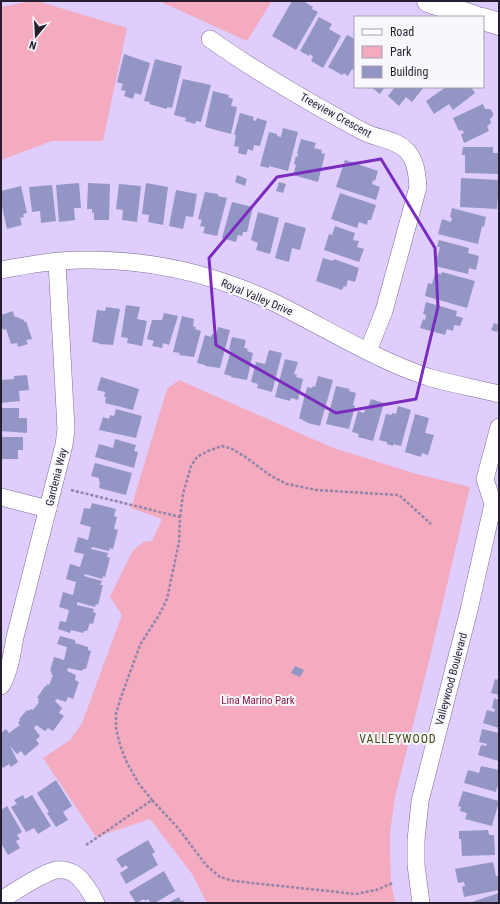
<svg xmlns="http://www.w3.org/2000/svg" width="500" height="904" font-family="'Roboto Condensed',sans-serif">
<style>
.green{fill:#f4abc0}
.building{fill:#9396c4}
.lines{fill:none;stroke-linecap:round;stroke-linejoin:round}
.minor-casing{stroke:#7c6c97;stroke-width:18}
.highway-casing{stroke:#7c6c97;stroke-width:23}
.path{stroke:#9184a8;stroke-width:2.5;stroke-dasharray:3 2;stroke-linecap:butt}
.minor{stroke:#fff;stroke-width:17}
.highway{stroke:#fff;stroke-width:22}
.marked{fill:none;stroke:#7b2cbf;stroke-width:3;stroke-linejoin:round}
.labels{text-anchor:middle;stroke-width:4;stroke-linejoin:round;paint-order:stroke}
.street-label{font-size:11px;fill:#251e30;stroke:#f8f7fc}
.park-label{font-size:11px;fill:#8d1b4b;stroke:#f8f7fc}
.neighbourhood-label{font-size:12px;letter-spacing:1px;fill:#3b470e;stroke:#f8f7fc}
</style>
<rect width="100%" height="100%" fill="#decdfd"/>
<g class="green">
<path d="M33 1H37L127 28 103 141H52L1 160V7Z"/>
<path d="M159 1H272L247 41Z"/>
<path d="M179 380 331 447 413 473 470 487 431 653 395 797 390 833V854L391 881 395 903H207L192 874 150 819 96 837 43 758 70 740 82 723 122 615 110 597 133 550 144 542 152 541 162 519 131 508 167 389Z"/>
</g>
<g class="building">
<path d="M292 1H303L313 7 312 9 318 12 296 50 272 36Z"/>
<path d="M319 17 332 24 329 29 341 36 323 68 311 61 313 57 310 54 309 56 300 51Z"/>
<path d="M347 35 355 39V71L352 69 348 76 344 73 342 75 328 67Z"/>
<path d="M124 54 150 63 141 95 135 93 133 99 124 96 126 91 121 90 123 84 117 82Z"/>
<path d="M155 59 182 66 172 108 167 107V109L149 104 150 102 144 101Z"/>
<path d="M183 79 211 85 201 122 196 121 195 124 185 121 186 118 174 115Z"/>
<path d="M366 87H385L380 94 371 87 369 89Z"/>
<path d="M395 87H424L412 102 406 97 399 106 388 96Z"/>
<path d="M446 87H471L475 93 453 110 449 104 434 114 426 101Z"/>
<path d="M213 91 229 95 228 97 233 99 231 106 237 107 231 134 205 127Z"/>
<path d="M483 104 485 109H490L493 113V116L490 119 491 123 487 126 489 131 464 143 461 134 464 133 462 130 459 131 453 118Z"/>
<path d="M240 113 254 117 253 120 256 121 257 118 267 121 260 146 254 145 253 151 248 149 246 155 238 153 239 147 234 146 236 135H234Z"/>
<path d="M283 128 298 132 288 171 269 166V168L260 166 269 132 277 134V136L281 137Z"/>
<path d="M301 139 316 143 314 148 322 150 321 153 325 154 318 182 293 175 296 165 294 164 296 156 298 157V154L297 153Z"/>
<path d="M463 147H493V153H499L498 174 465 173V155H462Z"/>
<path d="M345 160 378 171 375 181 373 180 372 184 380 187 376 200 336 187Z"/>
<path d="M237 175 247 179 245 186 235 182Z"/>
<path d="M461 178 499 180V196H498L497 209 460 207Z"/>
<path d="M279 182 286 184 283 193 276 191Z"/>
<path d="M79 183 81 208H74L75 220 59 222 56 185Z"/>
<path d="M88 183 110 184 109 220H94V212L92 213V209H87Z"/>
<path d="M146 183 168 187 163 225 148 222 149 215 142 214Z"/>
<path d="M119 184 141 186 137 222 122 220 123 210 116 209Z"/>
<path d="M52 185 56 221 41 223 40 211 32 212 29 187Z"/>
<path d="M21 186 27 213 23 214 24 217 20 218 22 225 7 229 1 202V191Z"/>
<path d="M176 190 197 194 193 217 186 216 183 229 169 226Z"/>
<path d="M205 192 218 194V196L227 198 217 236 203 233 205 227 200 226 202 220 198 219Z"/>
<path d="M340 193 376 205 371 220H368L367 225 359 222 357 228 331 219Z"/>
<path d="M232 202 253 207 247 232H243L242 236 238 235 236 242 222 238Z"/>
<path d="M452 208 486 217 484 227 482 226 478 244 438 234 442 219 451 222 452 218 450 217Z"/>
<path d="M258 212 279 218 270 254 256 250 258 243 251 240Z"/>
<path d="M285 222 306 228 300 250 292 248 289 262 275 258Z"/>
<path d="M335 226 355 233 353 240 359 241 357 247 364 249 359 262 324 250 329 234 332 235Z"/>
<path d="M439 240 469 248 468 253 479 256 476 270 469 268 468 274 435 266 440 247H437Z"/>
<path d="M323 258 333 261 334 259 359 268 355 282 348 280 346 287 344 286 342 290 316 281Z"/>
<path d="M442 272 475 281 467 308 425 296 428 283 432 284 435 273 441 274Z"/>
<path d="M426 302 457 311 456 316 463 318 460 326 454 325 453 331 447 329 445 335 420 328 423 319 425 320 426 315 423 314Z"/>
<path d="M126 305 140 307 137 319 147 321 142 346 127 343 128 338 121 337Z"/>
<path d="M106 307 120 309 113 345 99 344V343L92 342 97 310 105 311Z"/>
<path d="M13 311 14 316 24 320V322L26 321 32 339 26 340 28 344 18 347 17 343 11 344 6 329 3 330 1 324V315Z"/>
<path d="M164 313 178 316 169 345 163 343 162 348 152 346 154 341 147 339 152 320H162Z"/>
<path d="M182 316 194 319 193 326 196 327 195 329 201 331 194 357 179 355 180 353 173 352Z"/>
<path d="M494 323 499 325 497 332 491 330Z"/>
<path d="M218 327 230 330 220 368 205 366V365L197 363 205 335 211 337 212 334 216 335Z"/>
<path d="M232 337 246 340 244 348 248 349 247 351 253 353 247 380 231 377V376L224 374 231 351 229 350Z"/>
<path d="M269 350 282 353 272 392 257 388 258 384 251 382 256 362 265 364Z"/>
<path d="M285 359 298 362 294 374 297 375 296 377 303 379 298 400 291 398 290 401 275 397Z"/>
<path d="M27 375 29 390 19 391 20 401 1 403V380L14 379V376Z"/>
<path d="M318 376 333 380 320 426 308 423 299 418 307 387 312 388 313 386 315 387Z"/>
<path d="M101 377 139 389 133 410 105 403 106 397H104L105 392 97 390Z"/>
<path d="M336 386 350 389 349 391 356 393 353 405 355 406 349 429 326 424Z"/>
<path d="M371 399 384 403 373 441 358 437 359 434 352 432 358 411 364 413 365 409 367 410Z"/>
<path d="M398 406 411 410 401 446 393 444V446L387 444V442L379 440 386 414 392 415V413L396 414Z"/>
<path d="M1 408H19V418H27V433L1 431Z"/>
<path d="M116 409 142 416 136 438 99 430 103 417 109 419 110 415 114 416Z"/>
<path d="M415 414 429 418 425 433 434 435 428 455 422 453 421 457 405 452Z"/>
<path d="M1 437H23V450H18V459H1Z"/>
<path d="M115 439 136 445 134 451 138 452 134 468 95 457 99 444 113 448Z"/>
<path d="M95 463 132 473 126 495 99 488 100 482 99 481V478L91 476Z"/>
<path d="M92 503 116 509 114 516 117 517 114 529 118 530 113 549 110 548 109 551 92 547 91 549 108 553 107 557 110 558 105 577 103 576 102 579 85 574 84 576 102 581 100 585H103L98 605 96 604 95 607 77 602V605L94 609 93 612 96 613 93 624 90 623 87 631H84L83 633 71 630 70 633 58 629 60 621 66 622 69 610 59 607 63 592 73 595 76 582 66 579 70 564 80 567 84 554 74 552 78 537 88 540 91 527 80 524 84 508 90 509Z"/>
<path d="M60 636 75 640V643L88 647V650L91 651 86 669H83L82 671 68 668 67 671 76 675 75 680 79 682 73 699 68 697 66 702 57 699 55 701 62 708 59 713 64 716 53 731 48 728 45 731 36 725 34 728 40 736 36 740 39 744 25 756 21 751 17 754 10 746 18 762 11 767 9 764 3 768 1 765V733L6 729 9 733 20 725 18 723 20 720 19 719 27 710 29 711 31 709 33 710 39 702 38 701 39 699 37 698 45 686 46 687 47 684 49 685 53 675 51 674 52 672 50 671 54 657 64 660 67 647 57 644Z"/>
<path d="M295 666 304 670 300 677 291 673Z"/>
<path d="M495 679 499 680V695L491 693Z"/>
<path d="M494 698 499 700V728L483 723 487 710 494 712 495 709 492 708Z"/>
<path d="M482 729 499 733V761L478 755 481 745 486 746 487 744 479 742Z"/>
<path d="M481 766 499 770V787H497L496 792 464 783 468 770 479 773Z"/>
<path d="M56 780 72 806 63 812 68 820 56 827 47 813 49 812 37 793Z"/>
<path d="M463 791 499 801 492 826 465 819 467 813 460 811 461 807 458 806Z"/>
<path d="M23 795 25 799 32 795 51 826 38 834 34 828 26 832 11 807 17 804 14 800Z"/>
<path d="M7 806 22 832 17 835 20 839 16 841 20 848 8 855 1 843V810Z"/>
<path d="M488 830 489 835H494L495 855 462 856 461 839H459V831Z"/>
<path d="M148 840 155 852 152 854 158 865 126 884 120 873 128 868 126 865 122 868 116 859Z"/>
<path d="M493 862 496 876H499V890L464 897 462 887 465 886 464 882 458 883 455 869Z"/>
<path d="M164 871 175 891 155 903H151L148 899 145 901 144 899 136 903 129 892Z"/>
<path d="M499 893V903H469Z"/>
<path d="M179 897 181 901 183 900 185 903H168Z"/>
</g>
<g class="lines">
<defs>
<g id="minor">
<path d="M210 39C259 74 312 104 364 132 378 139 395 139 406 150 416 160 417 174 418 187L384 311 368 351"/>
<path d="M1 270C28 265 55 260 82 260 148 259 214 274 273 302 324 327 374 359 428 377 451 384 476 388 499 394"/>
<path d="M1 497 48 509"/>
<path d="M1 686C10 671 12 653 15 637L64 445 66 429 57 262"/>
<path d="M1 900C16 891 40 874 56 870 63 869 71 871 76 875 85 882 91 893 96 903"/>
<path d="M421 903 416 865V840L420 801 469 610 493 504 485 479 499 427"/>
</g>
<g id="highway">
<path d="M428 1 475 17"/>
<path d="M483 19 499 24"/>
</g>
</defs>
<use href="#minor" class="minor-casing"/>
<use href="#highway" class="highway-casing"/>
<g class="path">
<path d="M71 490 180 517 179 542 167 599 159 615 140 645 120 700 116 714V728L120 745 127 763 139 784 152 800"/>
<path d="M180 517 183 494 191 466 197 457 208 451 222 446 232 449 244 456 271 476 287 484 316 490 399 495 431 524"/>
<path d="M86 845 152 800 178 828 206 865 220 877 234 881 356 894 376 890 393 883"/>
</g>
<use href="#minor" class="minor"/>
<use href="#highway" class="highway"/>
</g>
<path class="marked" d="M381 159 435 248 438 307 416 399 336 413 216 345 209 258 277 177Z"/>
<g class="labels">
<g class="street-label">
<text transform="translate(336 115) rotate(29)" y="4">Treeview Crescent</text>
<text transform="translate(257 297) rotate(23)" y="4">Royal Valley Drive</text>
<text transform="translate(56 477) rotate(-76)" y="4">Gardenia Way</text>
<text transform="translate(451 679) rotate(-75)" y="4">Valleywood Boulevard</text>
</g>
<g class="park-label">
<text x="258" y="704">Lina Marino Park</text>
</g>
<g class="neighbourhood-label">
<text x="398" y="743">VALLEYWOOD</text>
</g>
</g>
<rect width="500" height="904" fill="none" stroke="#251e30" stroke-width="4"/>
<rect x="354" y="16" width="130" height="72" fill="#f8f7fc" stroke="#a4a0aa"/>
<rect x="362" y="29" width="20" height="6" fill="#ffffff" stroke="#a4a0aa"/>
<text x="390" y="36" font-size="12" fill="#251e30">Road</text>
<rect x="362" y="46" width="20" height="12" fill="#f4abc0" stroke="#a4a0aa"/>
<text x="390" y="56" font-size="12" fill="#251e30">Park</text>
<rect x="362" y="66" width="20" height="12" fill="#9396c4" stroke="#a4a0aa"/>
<text x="390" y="76" font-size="12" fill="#251e30">Building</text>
<g transform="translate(36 36) rotate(198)" stroke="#f8f7fc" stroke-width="3" paint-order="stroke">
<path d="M0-3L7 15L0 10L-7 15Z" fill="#251e30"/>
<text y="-6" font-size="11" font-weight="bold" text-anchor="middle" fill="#251e30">N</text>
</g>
</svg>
